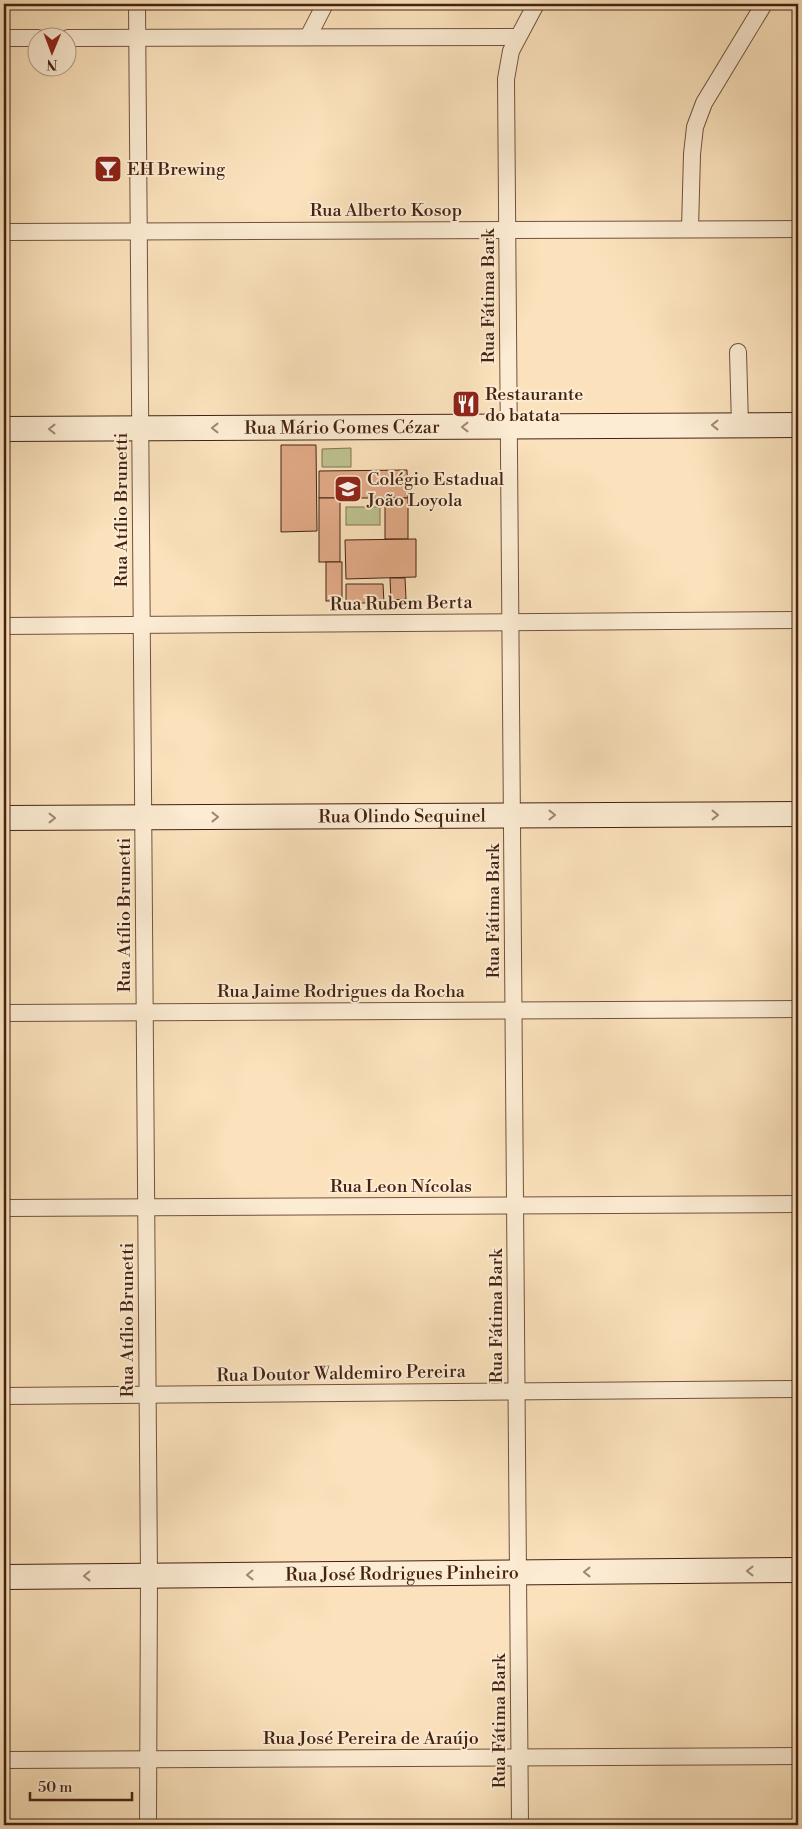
<svg xmlns="http://www.w3.org/2000/svg" width="802" height="1829" font-family="'Libre Bodoni',serif">
<style>
.green{fill:#bec391;stroke:#817252}
.building{fill:#e3ab88;stroke:#442213}
.lines{fill:none;stroke-linecap:round;stroke-linejoin:round}
.street-casing{stroke:#72523d;stroke-width:18}
.secondary-casing{stroke:#442213;stroke-width:26}
.street{stroke:#fcecd3;stroke-width:16}
.secondary{stroke:#fcecd3;stroke-width:24}
.oneway{stroke:#a08773}
.labels{text-anchor:middle;stroke-width:4;stroke-linejoin:round;paint-order:stroke}
.poi-label{font-size:18px;fill:#442213;stroke:#fcecd3;text-anchor:start}
.street-label{font-size:18px;fill:#442213;stroke:#fcecd3}
</style>
<rect width="100%" height="100%" fill="#fbe2bc"/>
<filter id="stains"><feTurbulence type="fractalNoise" baseFrequency=".004" numOctaves="4"/><feColorMatrix values="0 0 0 0 .2 0 0 0 0 .09 0 0 0 0 .02 0 0 0 .5 -.17"/></filter>
<radialGradient id="worn" r=".72"><stop offset=".6" stop-color="#630" stop-opacity="0"/><stop offset="1" stop-color="#630" stop-opacity=".3"/></radialGradient>
<g class="green">
<path d="M351 448V467H322V449Z"/>
<rect x="346" y="507" width="34" height="18"/>
</g>
<g class="building">
<path d="M281 445H316L317 531 281 532Z"/>
<path d="M407 470 408 498H319V471Z"/>
<rect x="319" y="498" width="21" height="64"/>
<rect x="385" y="498" width="23" height="41"/>
<path d="M416 539V577L346 579 345 540Z"/>
<rect x="326" y="562" width="16" height="39"/>
<path d="M390 578H405L406 599 391 600Z"/>
<path d="M346 584H383L384 603H346Z"/>
</g>
<g class="lines">
<defs>
<g id="street">
<path d="M137 4 149 1576 148 1825"/>
<path d="M308 37 325 4"/>
<path d="M4 38H38"/>
<path d="M68 38 517 37"/>
<path d="M690 229 692 154 695 127 704 103 764 4"/>
<path d="M4 232 798 229"/>
<path d="M738 352 740 425"/>
<path d="M4 626 798 620"/>
<path d="M4 1013 798 1009"/>
<path d="M4 1208 798 1204"/>
<path d="M4 1396 798 1389"/>
<path d="M4 1760 798 1756"/>
<path d="M520 1825 506 79 511 51 536 4"/>
</g>
<g id="secondary">
<path id="s1" d="M4 429 798 425"/>
<path id="s2" d="M4 818 798 814"/>
<path id="s3" d="M4 1577 798 1570"/>
</g>
</defs>
<use href="#street" class="street-casing"/>
<use href="#secondary" class="secondary-casing"/>
<use href="#street" class="street"/>
<use href="#secondary" class="secondary"/>
</g>
<defs><path id="oneway-chevron" d="M-2-3.5L2.5 0L-2 3.5" fill="none" stroke-width="1.6" stroke-linecap="round" stroke-linejoin="round" transform="scale(1.25)"/></defs>
<g class="oneway">
<use href="#oneway-chevron" transform="translate(715 425) rotate(180)"/>
<use href="#oneway-chevron" transform="translate(465 427) rotate(180)"/>
<use href="#oneway-chevron" transform="translate(215 428) rotate(180)"/>
<use href="#oneway-chevron" transform="translate(52 429) rotate(180)"/>
<use href="#oneway-chevron" transform="translate(552 815)"/>
<use href="#oneway-chevron" transform="translate(715 815)"/>
<use href="#oneway-chevron" transform="translate(215 817)"/>
<use href="#oneway-chevron" transform="translate(52 818)"/>
<use href="#oneway-chevron" transform="translate(750 1571) rotate(180)"/>
<use href="#oneway-chevron" transform="translate(587 1572) rotate(180)"/>
<use href="#oneway-chevron" transform="translate(250 1575) rotate(179)"/>
<use href="#oneway-chevron" transform="translate(87 1576) rotate(179)"/>
</g>
<defs>
<symbol id="bar-square" viewBox="-11 -11 22 22"><rect x="-9" y="-9" width="18" height="18" rx="4" fill="#8f2418" stroke="#fcecd3"/><path d="M-6-5H6L.8 .8V4.5H3.5V6h-7V4.5H-.8V.8Z" fill="#fff"/></symbol>
<symbol id="restaurant-square" viewBox="-11 -11 22 22"><rect x="-9" y="-9" width="18" height="18" rx="4" fill="#8f2418" stroke="#fcecd3"/><path d="M-5-6h1v4h1v-4h1v4h1v-4h1v5L-1.5 .5V6h-2V.5L-5-1ZM5-6V6H3V1.5H1.5Q1.5-4 5-6Z" fill="#fff"/></symbol>
<symbol id="school-square" viewBox="-11 -11 22 22"><rect x="-9" y="-9" width="18" height="18" rx="4" fill="#8f2418" stroke="#fcecd3"/><path d="M0-5L7-2L0 1L-7-2ZM-4 1L0 2.5L4 1V4Q0 6-4 4Z" fill="#fff"/></symbol>
</defs>
<g fill-rule="evenodd">
<use href="#bar-square" x="92" y="153" width="32" height="32"/>
<use href="#restaurant-square" x="450" y="388" width="32" height="32"/>
<use href="#school-square" x="332" y="473" width="32" height="32"/>
</g>
<g class="labels">
<g class="poi-label">
<text x="127" y="175">EH Brewing</text>
<text x="485" y="400">Restaurante<tspan x="485" dy="21">do batata</tspan></text>
<text x="367" y="485">Colégio Estadual<tspan x="367" dy="21">João Loyola</tspan></text>
</g>
<g class="street-label">
<text x="386" y="216">Rua Alberto Kosop</text>
<text transform="translate(488 296) rotate(-90)" y="6">Rua Fátima Bark</text>
<text dy="6" stroke="none"><textPath href="#s1" startOffset="338">Rua Mário Gomes Cézar</textPath></text>
<text transform="translate(121 510) rotate(-90)" y="6">Rua Atílio Brunetti</text>
<text transform="translate(401 603) rotate(-1)" y="6">Rua Rubem Berta</text>
<text dy="6" stroke="none"><textPath href="#s2" startOffset="398">Rua Olindo Sequinel</textPath></text>
<text transform="translate(493 911) rotate(-90)" y="6">Rua Fátima Bark</text>
<text transform="translate(124 915) rotate(-90)" y="6">Rua Atílio Brunetti</text>
<text x="341" y="997">Rua Jaime Rodrigues da Rocha</text>
<text x="401" y="1192">Rua Leon Nícolas</text>
<text transform="translate(496 1316) rotate(-90)" y="6">Rua Fátima Bark</text>
<text transform="translate(127 1320) rotate(-90)" y="6">Rua Atílio Brunetti</text>
<text transform="translate(341 1373) rotate(-1)" y="6">Rua Doutor Waldemiro Pereira</text>
<text dy="6" stroke="none"><textPath href="#s3" startOffset="398">Rua José Rodrigues Pinheiro</textPath></text>
<text transform="translate(499 1721) rotate(-90)" y="6">Rua Fátima Bark</text>
<text x="371" y="1744">Rua José Pereira de Araújo</text>
</g>
</g>
<rect width="802" height="1829" fill="none" stroke="#fbe2bc" stroke-width="20"/>
<rect x="5" y="5" width="792" height="1819" fill="none" stroke="#442213" stroke-width="2.5"/>
<rect x="10" y="10" width="782" height="1809" fill="none" stroke="#442213"/>
<g transform="translate(52 52) rotate(181)"><circle r="24" fill="#fcecd3" stroke="#b29b86"/>
<path d="M0-4L9 19L0 12L-9 19Z" fill="#8f2418"/>
<text y="-8" font-size="14" font-weight="bold" text-anchor="middle" fill="#442213">N</text>
</g>
<path d="M30 1792v8h102v-8" fill="none" stroke="#442213" stroke-width="2.5"/>
<text x="38" y="1792" font-size="15" fill="#442213" stroke="#fcecd3" stroke-width="4" paint-order="stroke">50 m</text>
<rect width="100%" height="100%" filter="url(#stains)"/>
<rect width="100%" height="100%" fill="url(#worn)"/>
</svg>
